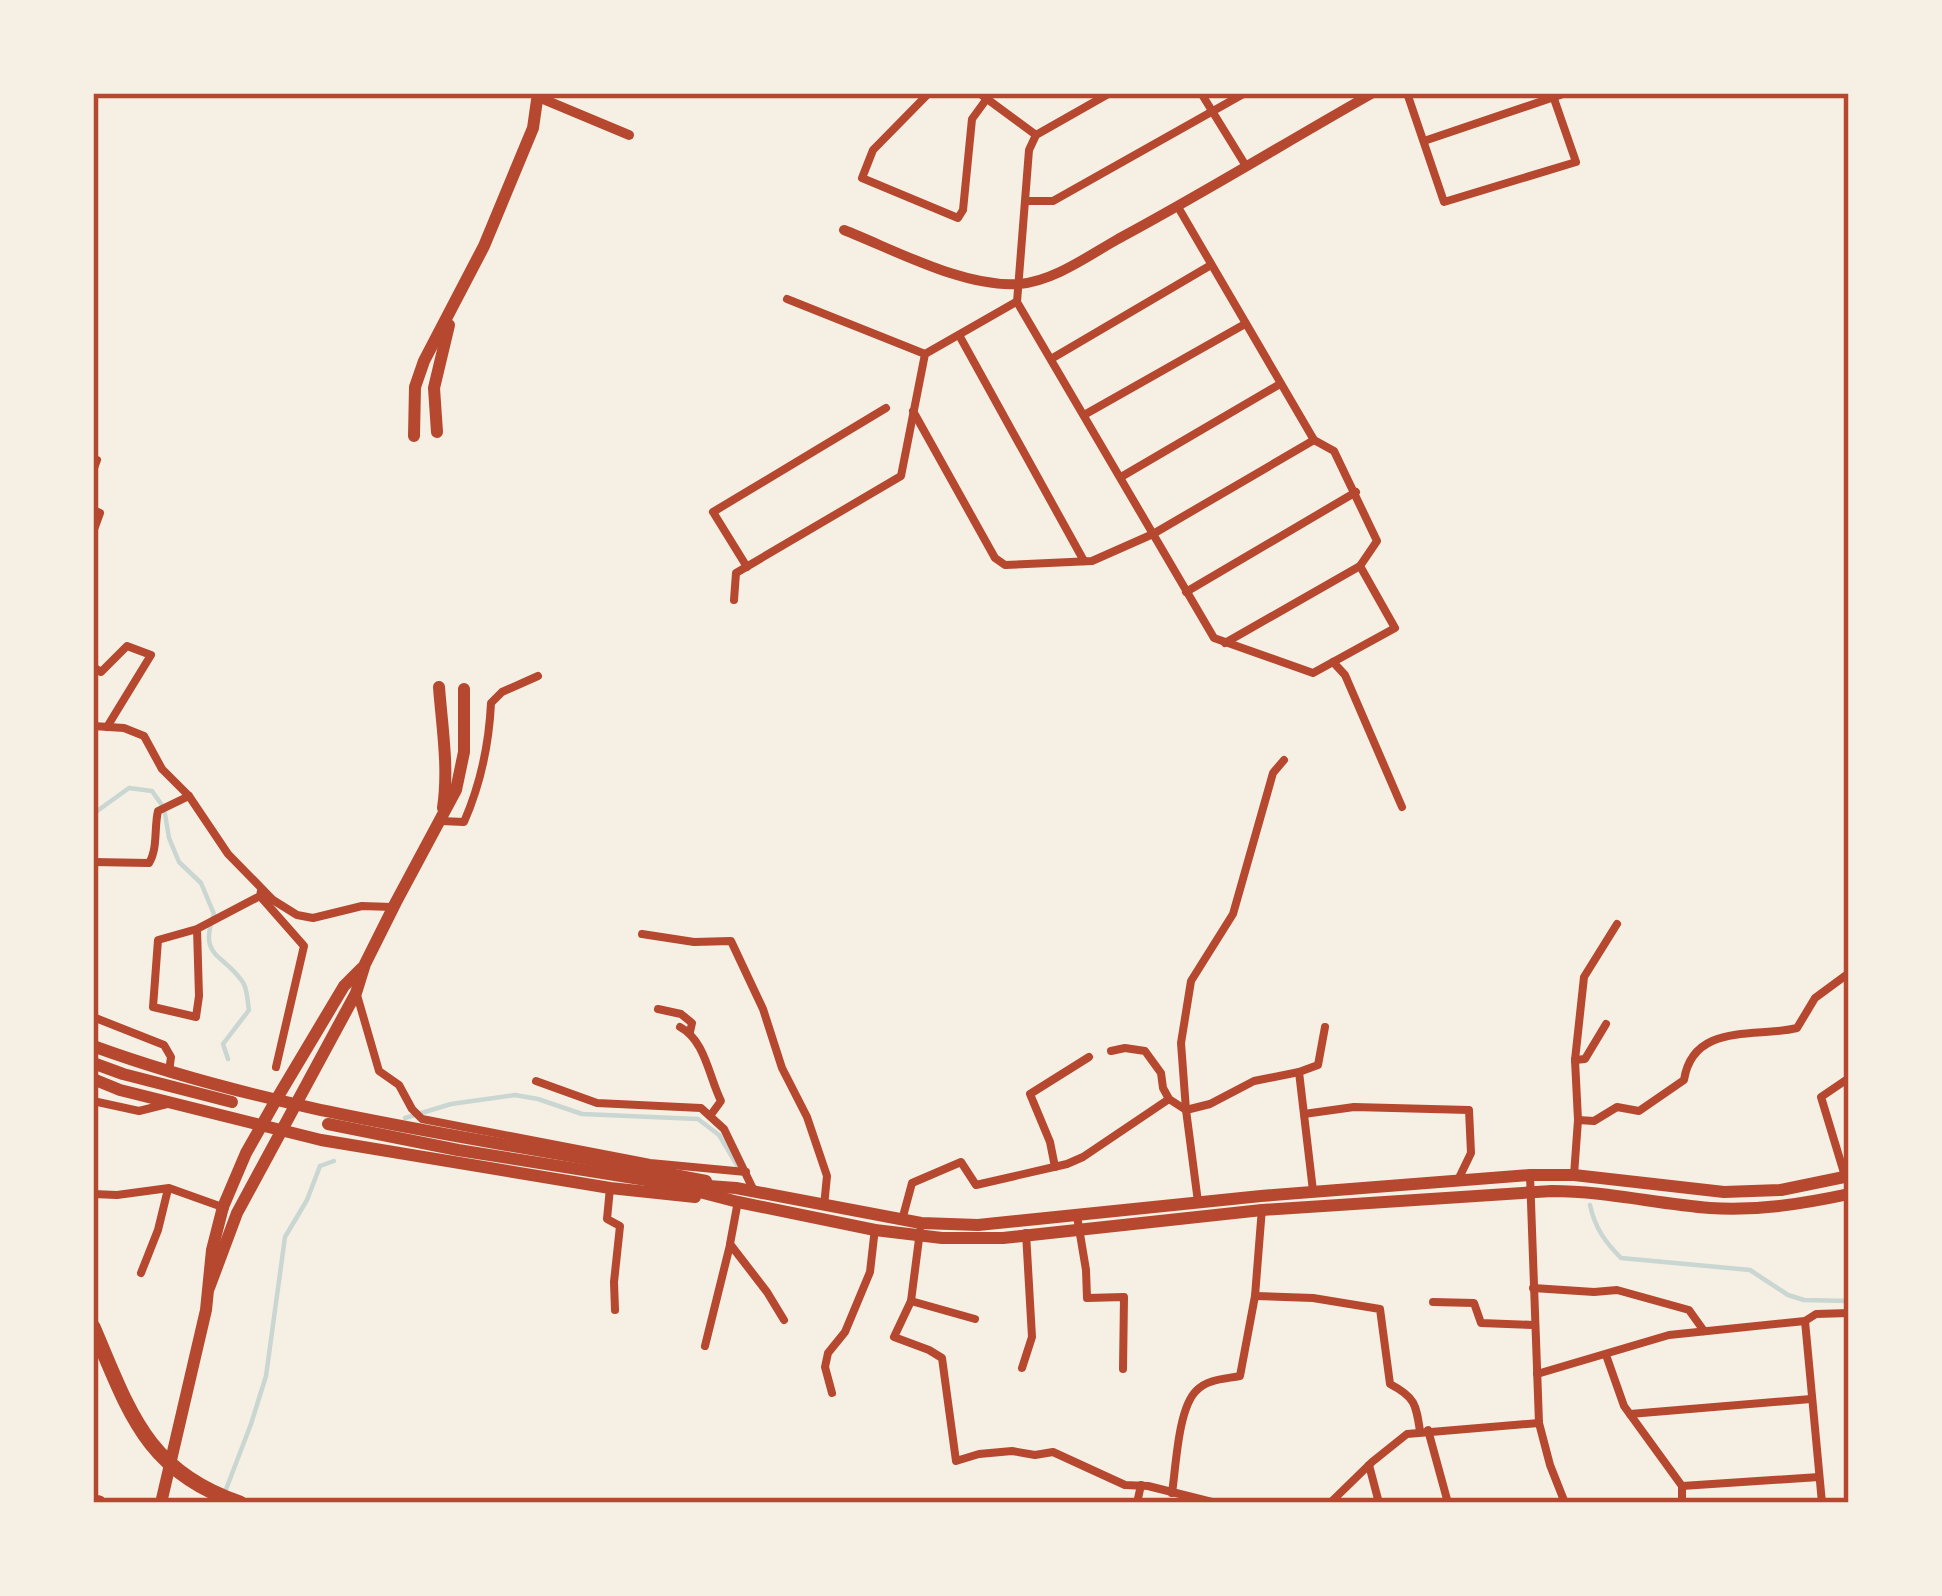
<svg xmlns="http://www.w3.org/2000/svg" width="1942" height="1596" font-family="Figtree,sans-serif">
<style>
.lines{fill:none;stroke-linecap:round;stroke-linejoin:round}
.stream{stroke:#c9d6d2;stroke-width:4.5}
.minor{stroke:#b5482f;stroke-width:8}
.tertiary{stroke:#b5482f;stroke-width:10}
.primary{stroke:#b5482f;stroke-width:12}
.motorway{stroke:#b5482f;stroke-width:15}
.neatline{fill:none;stroke:#b5482f;stroke-width:4.5}
</style>
<rect width="100%" height="100%" fill="#f6efe4"/>
<g class="lines">
<g class="stream">
<path d="M93 814 129 788 152 791 164 808 169 838 179 862 201 883 214 914C198 958 223 953 242 981 248 988 247 1001 249 1010L223 1044 228 1059"/>
<path d="M405 1118 451 1104 515 1095 538 1099 582 1114 698 1119 719 1135 737 1165"/>
<path d="M320 1166 334 1161"/>
<path d="M1590 1205C1595 1228 1605 1242 1621 1258L1750 1270 1788 1295 1804 1300 1849 1301"/>
<path d="M225 1492 251 1424 266 1376 285 1237 307 1200 320 1166"/>
</g>
<g class="minor">
<path d="M929 93 873 150 862 178 958 218 963 210 972 119 991 93"/>
<path d="M979 93 1036 135"/>
<path d="M1110 93 1036 135 1029 150 1017 302 1214 638 1313 673 1395 628 1360 566 1377 541 1334 451 1314 440 1178 207"/>
<path d="M1201 93 1246 166"/>
<path d="M1407 93 1444 202 1576 162 1552 93"/>
<path d="M1424 141 1566 93"/>
<path d="M1026 201H1053L1245 93"/>
<path d="M787 299 925 354"/>
<path d="M959 335 1084 561"/>
<path d="M1051 359 1211 265"/>
<path d="M913 411 995 558 1005 565 1092 561 1153 534 1314 440"/>
<path d="M1084 415 1245 324"/>
<path d="M93 471 97 460"/>
<path d="M1121 477 1280 384"/>
<path d="M93 510 100 513 93 532"/>
<path d="M747 567 713 512 886 408"/>
<path d="M1186 592 1356 492"/>
<path d="M734 600 736 573 901 476 925 354 1016 302"/>
<path d="M1225 643 1360 566"/>
<path d="M1333 662 1345 675 1402 807"/>
<path d="M93 667 101 672 127 646 151 655 107 727"/>
<path d="M93 726 124 728 144 736 162 769 189 796 228 854 273 900 297 915 313 918 362 906 392 907"/>
<path d="M441 821 464 822C481 783 489 745 491 703L502 692 538 676"/>
<path d="M93 862 149 863C158 849 154 827 158 811L189 796"/>
<path d="M260 896 304 946 276 1067"/>
<path d="M197 929 199 996 196 1017 153 1007 158 940 197 929 260 896 261 891"/>
<path d="M642 934 694 942 731 941 763 1009 782 1068 807 1117 827 1176 824 1206"/>
<path d="M357 995 379 1071 399 1085 412 1109 422 1119 650 1163 746 1172"/>
<path d="M658 1009 681 1014 692 1023 690 1032"/>
<path d="M93 1017 164 1045 171 1057 169 1072"/>
<path d="M680 1027C705 1040 709 1077 721 1101L710 1116"/>
<path d="M1111 1051 1125 1048 1145 1051 1161 1073 1163 1088 1169 1099 1186 1110 1210 1104 1254 1081 1299 1072"/>
<path d="M1575 1060 1585 1059 1606 1024"/>
<path d="M536 1081 597 1103 701 1108 724 1129 754 1191"/>
<path d="M93 1101 139 1111 167 1104"/>
<path d="M1304 1114 1354 1107 1469 1110 1471 1153 1458 1180"/>
<path d="M1578 1120 1594 1121 1617 1107 1639 1111 1684 1080C1693 1022 1756 1038 1797 1028L1815 998 1849 973"/>
<path d="M1055 1167 1050 1142 1030 1094 1089 1057"/>
<path d="M1530 1175 1539 1423 1550 1465 1565 1503"/>
<path d="M1574 1175 1578 1120 1575 1060 1584 977 1617 924"/>
<path d="M1845 1176 1821 1097 1849 1078"/>
<path d="M610 1188 607 1219 620 1226 614 1282 615 1310"/>
<path d="M1313 1191 1299 1072 1318 1065 1325 1027"/>
<path d="M93 1194 117 1195 169 1188 225 1208"/>
<path d="M738 1201 730 1244 767 1292 784 1320"/>
<path d="M1198 1202 1186 1110 1181 1043 1191 981 1233 914 1273 773 1284 760"/>
<path d="M1077 1216 1086 1270 1087 1298 1124 1297 1123 1369"/>
<path d="M902 1220 912 1183 961 1162 976 1185 1067 1164 1083 1157 1169 1099"/>
<path d="M920 1231 911 1301 894 1337 929 1350 942 1358 956 1461 979 1454 1012 1451 1035 1455 1053 1452 1125 1485 1148 1486 1216 1503"/>
<path d="M141 1273 158 1230 168 1189"/>
<path d="M1533 1288 1594 1292 1617 1290 1689 1310 1704 1331"/>
<path d="M1255 1296 1313 1298 1380 1309 1390 1384C1415 1397 1416 1404 1420 1431"/>
<path d="M911 1301 975 1319"/>
<path d="M1433 1302 1474 1303 1481 1323 1534 1325"/>
<path d="M1805 1321 1822 1503"/>
<path d="M705 1346 730 1245"/>
<path d="M1606 1355 1624 1406 1682 1486V1503"/>
<path d="M1022 1368 1032 1337 1026 1233"/>
<path d="M1537 1374 1669 1335 1805 1321 1816 1314 1849 1313"/>
<path d="M832 1393 825 1367 828 1353 845 1332 870 1272 875 1228"/>
<path d="M1630 1414 1811 1399"/>
<path d="M1428 1430 1448 1503"/>
<path d="M1369 1465 1379 1503"/>
<path d="M1682 1486 1819 1477"/>
<path d="M1172 1493C1176 1467 1178 1409 1196 1391 1207 1379 1225 1379 1240 1376L1255 1296 1262 1208"/>
<path d="M1137 1503 1141 1485"/>
<path d="M1330 1503 1372 1462 1407 1434 1539 1423"/>
</g>
<g class="tertiary">
<path d="M538 97 629 135"/>
<path d="M844 230C895 250 964 288 1019 284 1054 281 1088 256 1118 239 1204 193 1288 141 1373 93"/>
</g>
<g class="primary">
<path d="M437 432 434 388 449 325"/>
<path d="M414 436 415 387 424 361 484 246 533 128 538 93"/>
<path d="M439 687C442 727 449 768 443 808"/>
<path d="M93 1046C290 1118 501 1140 706 1181"/>
<path d="M93 1063 123 1074 232 1102"/>
<path d="M93 1079 120 1090 321 1140 610 1188 695 1197"/>
<path d="M328 1124 458 1150 665 1183 738 1202 875 1230 942 1238H1003L1262 1210 1552 1191C1605 1191 1657 1204 1710 1208 1758 1211 1802 1204 1849 1194"/>
<path d="M695 1185 736 1188 921 1223 978 1225 1261 1196 1530 1175H1574L1724 1192 1781 1190 1849 1176"/>
<path d="M209 1288 237 1213 356 993 365 964 396 902 456 790 464 752V689"/>
<path d="M161 1503 206 1310 212 1250 223 1207 246 1153 276 1100 344 986 362 968"/>
</g>
<g class="motorway">
<path d="M93 1327C129 1410 145 1471 240 1503"/>
<path d="M93 1502 99 1503"/>
</g>
</g>
<rect width="1942" height="1596" fill="none" stroke="#f6efe4" stroke-width="192"/>
<rect x="96" y="96" width="1750" height="1404" class="neatline"/>
</svg>
